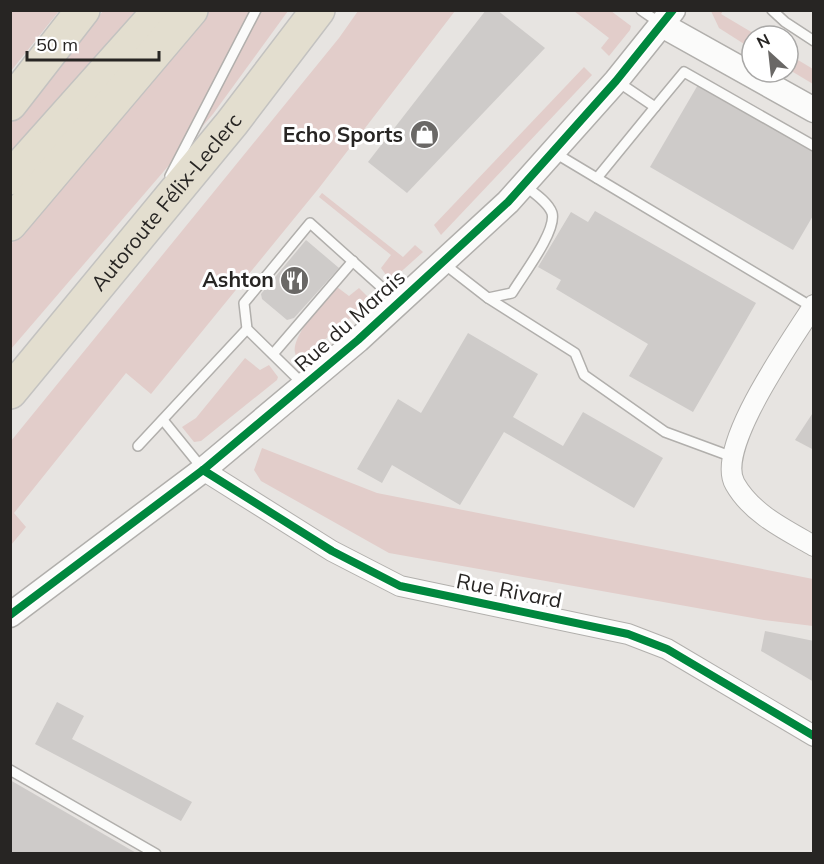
<svg xmlns="http://www.w3.org/2000/svg" width="824" height="864" font-family="Mulish,sans-serif">
<style>
.green{fill:#e2cdca}
.building{fill:#cecbc9}
.lines{fill:none;stroke-linecap:round;stroke-linejoin:round}
.service-casing{stroke:#b1afac;stroke-width:12}
.minor-casing{stroke:#b1afac;stroke-width:22}
.tertiary-casing{stroke:#b1afac;stroke-width:27}
.motorway-casing{stroke:#c3c2c0;stroke-width:36}
.service{stroke:#fbfbfa;stroke-width:9}
.minor{stroke:#fbfbfa;stroke-width:20}
.tertiary{stroke:#fbfbfa;stroke-width:24}
.motorway{stroke:#e3decf;stroke-width:33}
.cycleway-casing{stroke:#fff;stroke-width:11}
.cycleway{stroke:#00873e;stroke-width:8}
.labels{text-anchor:middle;stroke-width:6;stroke-linejoin:round;paint-order:stroke}
.poi-label{font-size:21px;font-weight:bold;fill:#272523;stroke:#fff;text-anchor:end}
.street-label{font-size:21px;fill:#272523;stroke:#fff}
</style>
<rect width="100%" height="100%" fill="#e7e4e1"/>
<g class="green">
<path d="M11 10 59 11 11 71 10 11Z"/>
<path d="M103 11H143L11 155V123Z"/>
<path d="M209 11H288L213 114 11 349V244Z"/>
<path d="M358 11H455L319 188 151 394 126 373 14 513 26 527 11 545V441L339 38Z"/>
<path d="M574 11H611L631 26 630 30 609 56 601 48 609 38Z"/>
<path d="M711 11H723L721 14 758 36H752V49L719 28Z"/>
<path d="M788 54 813 69V84L788 69Z"/>
<path d="M584 67 592 75 441 235 434 225Z"/>
<path d="M322 193 403 257 415 245 423 252 394 278 389 279 381 268 391 255 319 197Z"/>
<path d="M337 287 349 296 359 288 369 298 368 303 303 358H298C283 342 326 301 337 287Z"/>
<path d="M245 358 260 370 269 365 278 377 277 380 201 441 194 442 182 427 196 418Z"/>
<path d="M262 448 377 493 813 579V626L764 620 389 553 261 481 254 470Z"/>
</g>
<g class="building">
<path d="M486 10H497L545 48 407 193 368 162Z"/>
<path d="M699 83 814 150V214L793 250 650 167Z"/>
<path d="M595 211 756 303 693 412 629 376 648 344 556 289 561 280 538 267 571 212 588 222Z"/>
<path d="M306 240 339 268 294 318 287 320 262 299 261 294Z"/>
<path d="M468 333 538 374 513 417 563 446 583 412 663 458 634 508 504 432 460 505 392 465 382 483 357 469 398 399 421 413Z"/>
<path d="M814 411V450L795 440Z"/>
<path d="M765 631 814 641V682L761 651Z"/>
<path d="M57 702 84 716 72 739 192 802 181 821 35 744Z"/>
<path d="M10 780 138 854H10Z"/>
</g>
<g class="lines">
<defs>
<g id="service">
<path d="M641 10 660 23"/>
<path d="M772 10 785 22 814 41"/>
<path d="M618 82 655 107 684 72 814 146"/>
<path d="M555 153 812 307"/>
<path d="M170 176 256 10"/>
<path d="M597 178 655 107"/>
<path d="M443 263 488 298 512 293C522 276 557 231 552 213 548 202 534 193 525 186"/>
<path d="M488 298 575 353 584 375 665 432 730 456"/>
<path d="M273 354 353 261"/>
<path d="M303 384 247 329 244 303 310 223 398 302"/>
<path d="M163 420 202 468"/>
<path d="M138 446 247 329"/>
<path d="M10 770 156 854"/>
</g>
<g id="minor">
<path d="M814 305C793 339 714 448 735 484 752 514 786 530 814 546"/>
<path d="M203 470 332 551 400 586 628 634 667 649 814 736"/>
</g>
<g id="tertiary">
<path d="M662 25 814 110"/>
<path d="M10 615 203 470 358 340 508 202 616 81 673 10"/>
</g>
<g id="motorway">
<path d="M10 104 83 10"/>
<path d="M10 178 160 10"/>
<path d="M10 224 191 10"/>
<path id="s1" d="M10 392 232 123 318 10"/>
</g>
</defs>
<use href="#service" class="service-casing"/>
<use href="#minor" class="minor-casing"/>
<use href="#tertiary" class="tertiary-casing"/>
<use href="#motorway" class="motorway-casing"/>
<use href="#service" class="service"/>
<use href="#minor" class="minor"/>
<use href="#tertiary" class="tertiary"/>
<use href="#motorway" class="motorway"/>
<defs>
<g id="cycleway">
<path d="M203 470 332 551 400 586 628 634 667 649 814 736"/>
<path d="M10 615 203 470 358 340 508 202 616 81 673 10"/>
</g>
</defs>
<use href="#cycleway" class="cycleway-casing"/>
<use href="#cycleway" class="cycleway"/>
</g>
<defs>
<symbol id="shop-disc" viewBox="-11 -11 22 22"><circle r="9.5" fill="#6a6866" stroke="#fff"/><path d="M-5-2.5h2.3a2.7 3.5 0 0 1 5.4 0H5L5.5 6h-11ZM-1.5-2.5h3a1.5 2.3 0 0 0-3 0Z" fill="#fff"/></symbol>
<symbol id="restaurant-disc" viewBox="-11 -11 22 22"><circle r="9.5" fill="#6a6866" stroke="#fff"/><path d="M-5-6h1v4h1v-4h1v4h1v-4h1v5L-1.5 .5V6h-2V.5L-5-1ZM5-6V6H3V1.5H1.5Q1.5-4 5-6Z" fill="#fff"/></symbol>
</defs>
<g fill-rule="evenodd">
<use href="#shop-disc" x="408" y="118" width="33" height="33"/>
<use href="#restaurant-disc" x="278" y="264" width="33" height="33"/>
</g>
<g class="labels">
<g class="poi-label">
<text x="403" y="142">Echo Sports</text>
<text x="274" y="287">Ashton</text>
</g>
<g class="street-label">
<text dy="7" stroke="none"><textPath href="#s1" startOffset="246">Autoroute Félix-Leclerc</textPath></text>
<text transform="translate(350 321) rotate(-42)" y="7">Rue du Marais</text>
<text transform="translate(509 591) rotate(11)" y="7">Rue Rivard</text>
</g>
</g>
<rect width="824" height="864" fill="none" stroke="#272523" stroke-width="24"/>
<g transform="translate(770 54) rotate(333)"><circle r="28" fill="#ffffff" stroke="#a9a8a7" stroke-width="1.5"/>
<path d="M0-4.5L10 22L0 15L-10 22Z" fill="#6a6866"/>
<text y="-9" font-size="16" font-weight="bold" text-anchor="middle" fill="#272523">N</text>
</g>
<path d="M27 51v9h132v-9" fill="none" stroke="#272523" stroke-width="3"/>
<text x="36" y="51" font-size="18" fill="#272523" stroke="#ffffff" stroke-width="4.5" paint-order="stroke">50 m</text>
</svg>
